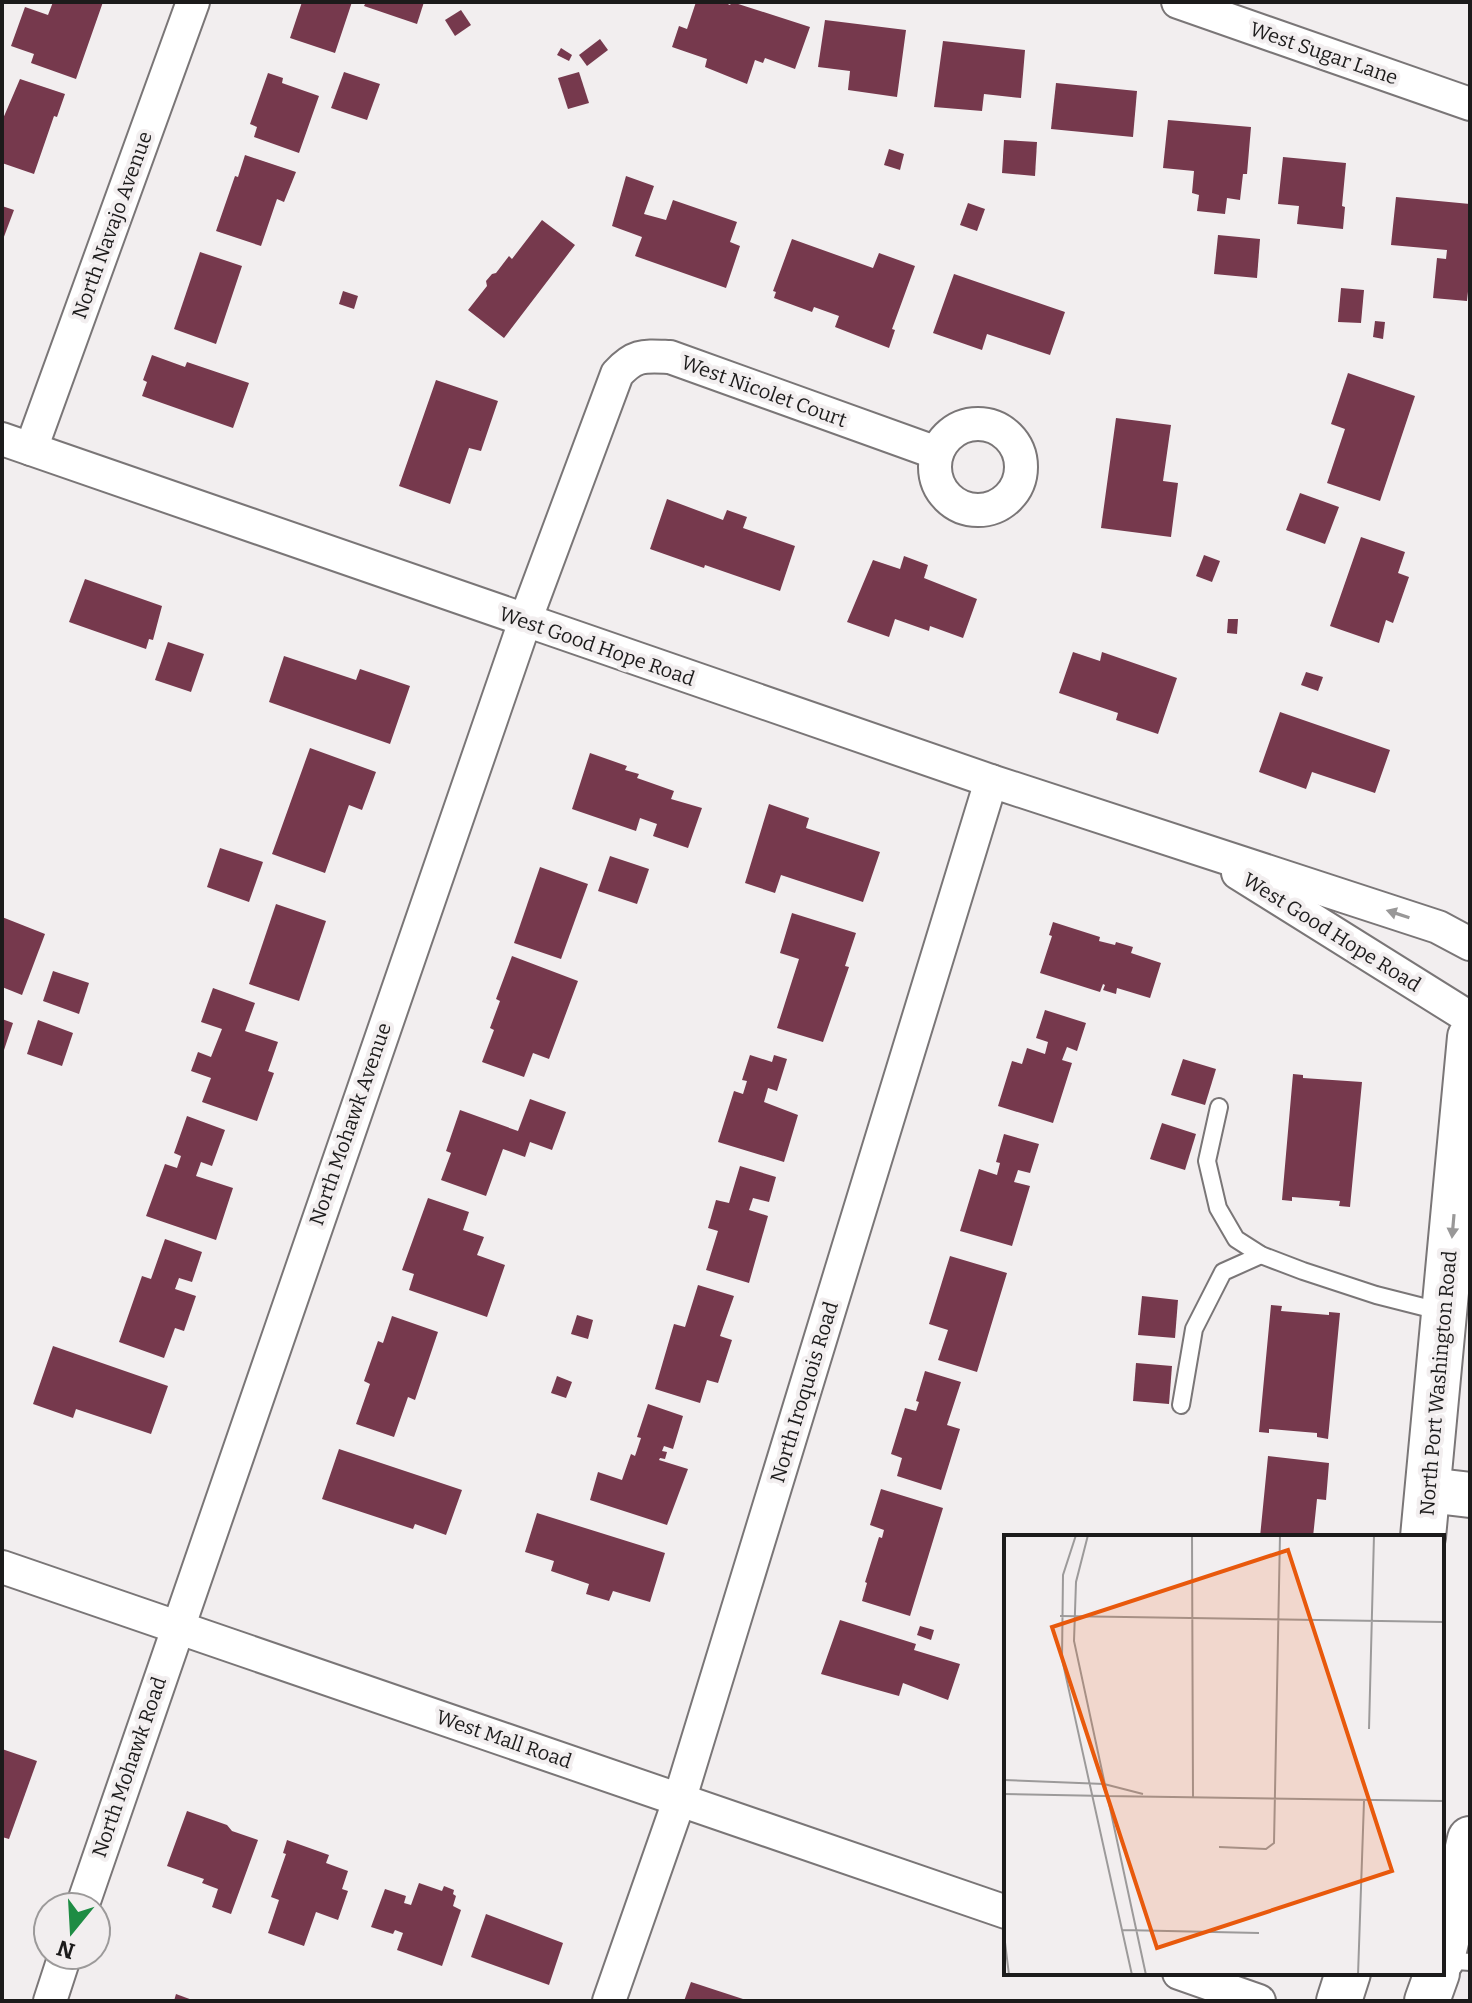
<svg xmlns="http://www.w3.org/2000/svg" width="1472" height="2003" font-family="Bitter,serif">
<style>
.building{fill:#76394d}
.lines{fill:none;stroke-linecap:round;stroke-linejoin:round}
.lane-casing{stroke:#7a7677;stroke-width:20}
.street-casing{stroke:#7a7677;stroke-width:36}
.secondary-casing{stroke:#7a7677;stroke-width:48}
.lane{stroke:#fff;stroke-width:16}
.street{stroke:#fff;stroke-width:32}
.secondary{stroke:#fff;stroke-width:44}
.oneway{fill:#999898}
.labels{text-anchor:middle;stroke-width:8;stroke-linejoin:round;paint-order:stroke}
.street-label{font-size:20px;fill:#1c1b1b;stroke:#f2eeef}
.inset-road{fill:none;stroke:#9c9a9a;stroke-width:2}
.view{fill:#e8590c;fill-opacity:0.15;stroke:#e8590c;stroke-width:4}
.inset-edge{fill:none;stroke:#1c1b1b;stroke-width:4}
</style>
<rect width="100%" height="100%" fill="#f2eeef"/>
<g class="building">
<path d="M53 2H103L76 79 31 63 34 54 11 46 25 7 48 15Z"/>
<path d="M302 2H352L335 53 290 38Z"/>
<path d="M366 2H424L417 24 364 6Z"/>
<path d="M696 2H723L730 5 732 2 810 27 795 69 765 58 763 63 755 60 747 84 705 67 707 59 672 47 679 26 687 29Z"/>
<path d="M461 10 471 25 455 36 445 20Z"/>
<path d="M825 20 906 30 897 97 848 90 850 71 818 67Z"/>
<path d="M600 39 608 50 587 66 579 55Z"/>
<path d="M943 41 1025 50 1021 98 984 94 982 111 934 107Z"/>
<path d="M561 48 572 55 569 61 557 55Z"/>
<path d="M344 72 380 84 367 120 331 108Z"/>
<path d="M579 72 589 103 568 109 558 78Z"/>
<path d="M268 73 283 78 282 83 319 96 299 153 254 137 257 127 250 124Z"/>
<path d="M20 79 65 94 57 117 54 116 34 174 2 163V121Z"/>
<path d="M1056 83 1137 91 1133 137 1051 129Z"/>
<path d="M1168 120 1251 127 1247 174H1243L1240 200 1227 198 1225 214 1197 211 1199 195 1192 193 1194 171 1163 168Z"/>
<path d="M1004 140 1037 142 1035 176 1002 173Z"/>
<path d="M889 149 904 154 900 170 884 165Z"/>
<path d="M245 155 296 172 284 202 277 199 261 246 216 231 235 176 238 177Z"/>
<path d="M1283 157 1346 163 1342 206 1345 207 1343 229 1297 224 1299 206 1278 204Z"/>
<path d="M626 176 654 186 644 214 666 220 673 200 737 222 730 242 740 246 726 288 635 256 642 237 612 226Z"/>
<path d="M1396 197 1470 204V273L1467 301 1433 298 1437 258 1446 259 1447 250 1391 245Z"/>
<path d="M968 203 985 209 977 231 960 225Z"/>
<path d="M2 206 14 210 2 242Z"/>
<path d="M542 220 575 245 504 338 468 310 487 286 486 281 492 274 496 273 509 256 512 259Z"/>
<path d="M1218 235 1260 239 1257 278 1214 274Z"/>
<path d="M792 239 873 268 879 253 915 266 892 329 895 330 889 348 835 327 839 316 814 307 812 312 774 298 776 292 773 291Z"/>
<path d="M200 252 242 266 216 344 174 329Z"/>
<path d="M954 274 1065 312 1050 355 987 334 982 350 933 333Z"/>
<path d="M1341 288 1364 290 1361 323 1338 322Z"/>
<path d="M343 291 358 296 354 309 339 304Z"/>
<path d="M1375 321 1385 322 1383 339 1373 337Z"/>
<path d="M152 355 185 367 187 362 249 383 233 428 142 396 147 382 143 380Z"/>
<path d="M1348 373 1415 396 1380 501 1327 483 1345 429 1331 424Z"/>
<path d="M436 380 498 401 481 451 469 448 450 504 399 486Z"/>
<path d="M1116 418 1171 425 1163 481 1178 483 1171 537 1101 528Z"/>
<path d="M1300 493 1339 507 1325 544 1286 530Z"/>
<path d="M667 499 723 520 727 510 747 517 743 528 795 546 780 591 705 565 704 568 650 549Z"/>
<path d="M1361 537 1405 552 1398 573 1409 577 1393 623 1386 620 1379 643 1330 626Z"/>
<path d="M1204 555 1220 561 1212 582 1196 576Z"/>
<path d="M904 556 928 565 924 578 977 599 963 638 930 626 929 631 895 619 889 637 847 622 873 560 900 569Z"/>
<path d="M85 579 162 606 153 640 149 639 146 649 69 622Z"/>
<path d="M1228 619H1238L1237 634 1227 633Z"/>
<path d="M168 642 204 654 191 692 155 680Z"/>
<path d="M1073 652 1100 661 1102 652 1177 678 1158 734 1116 720 1118 713 1059 693Z"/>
<path d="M284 656 356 680 360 669 410 686 390 744 269 702Z"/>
<path d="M1306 672 1323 677 1318 691 1301 685Z"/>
<path d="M1280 712 1390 750 1375 793 1312 772 1306 789 1259 772Z"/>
<path d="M310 748 376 772 362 810 349 805 325 873 272 854Z"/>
<path d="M590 753 627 766 625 770 639 774 637 778 674 791 671 799 702 808 688 848 653 836 657 824 640 818 636 831 572 809Z"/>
<path d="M769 804 809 818 806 828 880 852 863 902 781 875 775 893 745 883Z"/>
<path d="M220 848 263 862 249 902 207 887Z"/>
<path d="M610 856 649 869 637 904 598 891Z"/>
<path d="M540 867 588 884 561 959 514 943Z"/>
<path d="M276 904 326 921 299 1001 249 984Z"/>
<path d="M792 913 856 933 845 966 849 967 823 1042 777 1028 799 959 780 953Z"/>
<path d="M2 917 45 934 22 995 2 987Z"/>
<path d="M1053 922 1100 937 1099 941 1115 945 1116 942 1133 947 1131 953 1161 963 1150 998 1117 988 1116 994 1103 990 1105 985 1103 984 1100 992 1040 973 1052 936 1049 935Z"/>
<path d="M512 956 578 981 549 1059 533 1053 524 1077 482 1062 494 1030 490 1028 500 1001 496 999Z"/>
<path d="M53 971 89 983 79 1014 43 1001Z"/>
<path d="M213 988 255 1003 245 1031 278 1042 268 1071 274 1073 257 1121 202 1102 211 1078 191 1071 198 1052 211 1057 222 1029 201 1022Z"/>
<path d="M1045 1010 1086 1023 1077 1051 1067 1047 1062 1060 1072 1063 1053 1123 998 1106 1012 1061 1022 1064 1027 1048 1045 1054 1048 1042 1036 1038Z"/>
<path d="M2 1019 13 1023 3 1053H2Z"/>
<path d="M38 1020 73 1033 62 1066 27 1054Z"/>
<path d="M750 1055 772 1062 774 1055 787 1059 777 1091 768 1088 764 1102 798 1115 784 1162 718 1142 734 1091 743 1094 747 1081 742 1080Z"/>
<path d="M1183 1059 1216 1069 1205 1105 1171 1095Z"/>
<path d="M1293 1074 1303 1075V1078L1362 1082 1350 1207 1339 1206 1340 1201 1292 1197V1201L1282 1200Z"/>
<path d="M530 1099 566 1112 552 1150 530 1142 525 1157 503 1149 486 1196 441 1180 451 1153 446 1151 460 1110 518 1131Z"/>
<path d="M187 1116 225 1130 212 1166 201 1162 196 1176 233 1188 216 1240 146 1216 165 1164 177 1168 181 1156 174 1153Z"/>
<path d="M1162 1123 1196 1134 1185 1170 1150 1159Z"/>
<path d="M1004 1134 1039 1144 1030 1173 1018 1170 1014 1182 1030 1186 1012 1246 960 1231 979 1169 997 1175 1000 1163 996 1162Z"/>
<path d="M740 1166 776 1177 769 1202 753 1198 749 1210 768 1216 749 1283 706 1270 718 1231 708 1228 716 1200 729 1203Z"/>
<path d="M428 1198 469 1212 463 1230 484 1237 477 1255 505 1265 487 1317 409 1290 414 1274 402 1270Z"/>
<path d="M165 1239 202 1252 192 1282 179 1278 175 1289 196 1296 184 1331 175 1328 164 1358 119 1342 142 1276 151 1279Z"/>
<path d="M950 1256 1007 1273 977 1372 938 1360 948 1330 929 1324Z"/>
<path d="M698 1285 734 1296 720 1336 732 1340 718 1383 707 1380 700 1403 655 1389 674 1324 685 1327Z"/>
<path d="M1142 1296 1178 1300 1175 1338 1138 1335Z"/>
<path d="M1271 1305 1282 1306 1281 1311 1329 1315V1312L1340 1313 1328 1439 1317 1437V1433L1269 1429V1433L1259 1432Z"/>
<path d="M577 1315 593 1320 588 1339 571 1334Z"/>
<path d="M392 1316 438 1332 415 1400 408 1397 394 1437 356 1424 370 1384 364 1381 378 1341 383 1343Z"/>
<path d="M53 1346 168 1386 151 1434 76 1409 73 1418 33 1404Z"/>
<path d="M1136 1363 1172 1366 1169 1404 1133 1401Z"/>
<path d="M925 1371 961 1382 947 1425 960 1429 941 1490 897 1476 902 1458 891 1454 905 1408 916 1411 919 1402 916 1401Z"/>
<path d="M557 1376 572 1382 566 1398 551 1393Z"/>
<path d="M648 1404 683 1416 673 1449 664 1446 662 1451 667 1452 665 1459 660 1458 659 1460 688 1469 667 1525 590 1500 598 1472 622 1480 631 1454 635 1456 641 1438 637 1437Z"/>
<path d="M339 1449 462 1490 446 1535 415 1524 413 1529 322 1499Z"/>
<path d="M1268 1456 1329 1463 1326 1500 1317 1499 1313 1537H1260Z"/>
<path d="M881 1489 943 1508 910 1616 862 1601 867 1583 865 1582 879 1537 882 1538 884 1530 870 1525Z"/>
<path d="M537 1513 665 1553 650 1602 613 1591 609 1601 586 1594 589 1584 551 1571 554 1561 525 1552Z"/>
<path d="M840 1620 916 1644 914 1650 960 1664 948 1700 903 1683 899 1696 821 1674Z"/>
<path d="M920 1626 934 1630 931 1640 917 1635Z"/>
<path d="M2 1749 37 1761 9 1839 2 1837Z"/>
<path d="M187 1811 227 1825 232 1831 258 1840 231 1914 212 1907 218 1889 202 1883 204 1879 167 1866Z"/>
<path d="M287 1840 329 1855 326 1863 348 1871 342 1889 348 1891 338 1920 316 1912 304 1946 268 1933 279 1900 271 1897 286 1854 283 1853Z"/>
<path d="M419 1883 442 1891 444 1886 454 1890 453 1894 456 1896 453 1906 461 1910 442 1966 397 1950 403 1933 395 1930 393 1934 371 1927 385 1889 406 1896 404 1903 411 1905Z"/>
<path d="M486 1914 563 1943 549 1985 471 1957Z"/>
<path d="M691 1982 746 2000V2001H684Z"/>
<path d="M176 1994 195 2001H174Z"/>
</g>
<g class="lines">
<defs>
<g id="lane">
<path d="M1219 1107 1207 1161 1218 1208 1236 1239 1261 1255 1303 1271 1376 1295 1443 1312"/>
<path d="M1181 1405 1194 1329 1223 1272 1261 1255"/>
<path d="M1444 1960 1470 1962"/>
</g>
<g id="street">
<path d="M1178 2 1470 104"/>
<circle cx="978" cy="467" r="43"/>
<path d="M2 439 991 781 1438 927 1470 944"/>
<path d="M31 449 193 2"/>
<path d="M1238 873 1470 1018"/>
<path d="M2 1567 1006 1912"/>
<path d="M82 1907 525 621 617 374C635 354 644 356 670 357L937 453"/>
<path d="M1179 1973 1259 2001"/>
<path d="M50 2001 65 1955"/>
<path d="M609 2001 680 1798 991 781"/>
</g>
<g id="secondary">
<path d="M1428 1490 1470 1495"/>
<path d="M1423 1537 1470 1037"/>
<path d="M1442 1959 1470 1839"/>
<path d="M1339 2001 1348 1973"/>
<path d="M1427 2001 1437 1973"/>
</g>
</defs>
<use href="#lane" class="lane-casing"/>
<use href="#street" class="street-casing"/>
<use href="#secondary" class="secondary-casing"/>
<use href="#lane" class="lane"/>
<use href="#street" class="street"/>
<use href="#secondary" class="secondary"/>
</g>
<defs><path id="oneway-solid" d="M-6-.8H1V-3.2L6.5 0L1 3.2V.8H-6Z" transform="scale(2)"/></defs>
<g class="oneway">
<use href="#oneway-solid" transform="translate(1398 914) rotate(-162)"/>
<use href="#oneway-solid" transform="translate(1453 1226) rotate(95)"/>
</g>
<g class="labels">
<g class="street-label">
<text transform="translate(1324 53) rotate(19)" y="7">West Sugar Lane</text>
<text transform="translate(112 225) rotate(-70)" y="7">North Navajo Avenue</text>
<text transform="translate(764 391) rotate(20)" y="7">West Nicolet Court</text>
<text transform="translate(597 646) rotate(19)" y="7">West Good Hope Road</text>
<text transform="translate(1332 932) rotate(32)" y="7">West Good Hope Road</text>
<text transform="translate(350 1124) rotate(-71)" y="7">North Mohawk Avenue</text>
<text transform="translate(1438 1383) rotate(-85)" y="7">North Port Washington Road</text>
<text transform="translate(804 1392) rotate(-73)" y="7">North Iroquois Road</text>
<text transform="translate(504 1739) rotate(19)" y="7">West Mall Road</text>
<text transform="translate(129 1767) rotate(-71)" y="7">North Mohawk Road</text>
</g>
</g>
<g transform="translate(1004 1535)">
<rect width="440" height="440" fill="#f2eeef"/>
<path class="inset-road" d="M72 0 59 40 58 124 128 440M84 0 72 47 70 106 142 440M188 0 189 263M56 81 440 87M365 194 370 0M0 245 100 249M100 249 139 259M0 259 102 261M102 261 440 266M215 312 262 314 270 308 276 0M118 395 255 398M0 399 5 440M354 440 360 266"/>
<path class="view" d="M284 15 388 336 153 413 48 92Z"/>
<rect width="440" height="440" class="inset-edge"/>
</g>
<rect width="1472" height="2003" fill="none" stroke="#1c1b1b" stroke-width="8"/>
<g transform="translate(72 1931) rotate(198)"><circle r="38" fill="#f2eeef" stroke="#9c9a9a" stroke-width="2"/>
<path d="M0-6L14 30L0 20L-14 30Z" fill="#1e8c44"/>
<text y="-12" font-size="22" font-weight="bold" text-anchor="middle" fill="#1c1b1b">N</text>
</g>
</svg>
